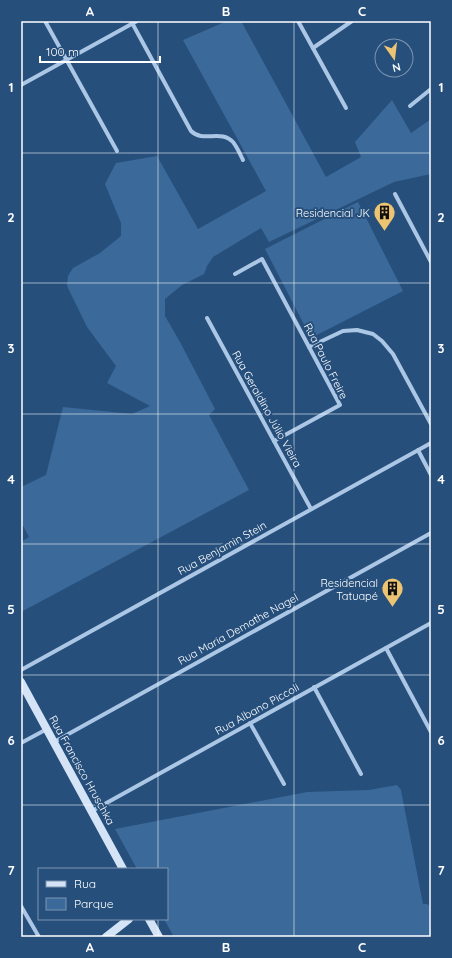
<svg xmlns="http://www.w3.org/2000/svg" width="452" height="958" font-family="Quicksand,sans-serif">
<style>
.green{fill:#3a699a}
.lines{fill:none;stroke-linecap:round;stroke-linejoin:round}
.street{stroke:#abc7e5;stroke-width:4}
.secondary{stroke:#d4e3f5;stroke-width:8}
.grid{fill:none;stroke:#fff;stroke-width:1;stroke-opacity:0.55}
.labels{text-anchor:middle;stroke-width:4;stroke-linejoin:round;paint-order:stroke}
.poi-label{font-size:11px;fill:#fff;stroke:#264f7c;text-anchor:end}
.street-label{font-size:11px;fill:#fff;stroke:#264f7c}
.neatline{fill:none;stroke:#fff;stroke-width:1.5}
.grid-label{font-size:13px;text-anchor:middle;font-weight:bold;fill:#fff}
</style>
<rect width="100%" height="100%" fill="#264f7c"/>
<g class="green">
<path d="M227 21H241L326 177 361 157 355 142 392 100 411 133 431 119V174L394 182 269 242 261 228 213 257 207 266 204 274 182 285 165 299V316L180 342 215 409 209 415 249 490 21 612V542L29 537 21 522V487L46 475 63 407 132 414 150 406 107 383 116 366 87 327 67 286 68 276 73 268 100 253 121 236V223L105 184 116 163 157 156 198 229 266 191 183 40Z"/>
<path d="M358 202 403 291 311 338 265 249Z"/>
<path d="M397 785 401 790 423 904H427L431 907V937H174L164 919H167V869H137L115 829 307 792 369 790Z"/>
</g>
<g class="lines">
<g class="street">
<path d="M45 21 117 151"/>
<path d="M131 21 191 131C203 143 221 129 233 142 237 147 240 154 243 160"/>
<path d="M298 21 346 108"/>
<path d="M313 48 352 21"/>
<path d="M21 85 137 21"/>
<path d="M410 106 431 89"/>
<path d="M395 194 431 262"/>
<path d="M235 274 262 259 340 405 274 441"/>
<path d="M207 318 311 509"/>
<path d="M309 347 343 331 357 330 373 334 382 341 393 354 431 424"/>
<path d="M418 450 431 475"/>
<path d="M386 648 431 732"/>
<path d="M21 670 431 443"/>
<path d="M314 687 361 774"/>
<path d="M250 723 284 784"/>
<path d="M54 742 431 533"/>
<path d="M21 743 47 729"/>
<path d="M92 811 431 623"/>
<path d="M21 906 39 937"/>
</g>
<g class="secondary">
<path d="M21 682 123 869"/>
<path d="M149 919 159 937"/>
<path d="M106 937 129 919"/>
</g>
</g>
<path class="grid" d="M158 21V869M294 21V937M21 153H431M21 283H431M21 414H431M21 544H431M21 675H431M21 805H431M158 919V937"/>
<defs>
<symbol id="building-pin" viewBox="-11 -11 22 30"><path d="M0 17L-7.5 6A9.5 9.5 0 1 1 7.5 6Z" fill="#edc471" stroke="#264f7c"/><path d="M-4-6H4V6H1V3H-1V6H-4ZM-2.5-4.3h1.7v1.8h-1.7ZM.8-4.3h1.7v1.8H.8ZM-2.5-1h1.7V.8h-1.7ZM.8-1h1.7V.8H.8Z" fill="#111"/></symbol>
</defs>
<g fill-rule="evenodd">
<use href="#building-pin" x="372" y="200" width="25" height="34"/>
<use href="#building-pin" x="380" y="576" width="25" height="34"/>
</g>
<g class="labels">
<g class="poi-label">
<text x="370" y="217">Residencial JK</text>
<text x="378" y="587">Residencial<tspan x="378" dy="13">Tatuapé</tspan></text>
</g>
<g class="street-label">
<text transform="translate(326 361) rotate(63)" y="4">Rua Paulo Freire</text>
<text transform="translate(267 409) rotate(61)" y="4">Rua Geraldino Júlio Vieira</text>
<text transform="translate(222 548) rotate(-29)" y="4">Rua Benjamin Stein</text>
<text transform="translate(238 629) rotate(-29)" y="4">Rua Maria Demathe Nagel</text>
<text transform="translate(257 709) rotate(-29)" y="4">Rua Albano Piccoli</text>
<text transform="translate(82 770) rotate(61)" y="4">Rua Francisco Hruschka</text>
</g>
</g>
<rect width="452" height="958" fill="none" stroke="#264f7c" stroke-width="44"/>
<rect x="38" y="868" width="130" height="52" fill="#264f7c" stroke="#7d95b0"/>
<rect x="46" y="881" width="20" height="6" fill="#d4e3f5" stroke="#7d95b0"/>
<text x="74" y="888" font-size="12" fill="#ffffff">Rua</text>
<rect x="46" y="898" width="20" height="12" fill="#3a699a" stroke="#7d95b0"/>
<text x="74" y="908" font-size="12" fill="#ffffff">Parque</text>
<g transform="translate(394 58) rotate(166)"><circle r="19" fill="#264f7c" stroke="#7d95b0"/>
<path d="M0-3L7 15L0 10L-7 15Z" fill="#edc471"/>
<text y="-6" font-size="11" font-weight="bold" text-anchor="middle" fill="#ffffff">N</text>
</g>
<path d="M40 56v6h120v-6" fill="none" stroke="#ffffff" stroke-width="2"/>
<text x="46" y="56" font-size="12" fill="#ffffff" stroke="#264f7c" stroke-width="3" paint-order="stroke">100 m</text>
<rect x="22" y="22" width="408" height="914" class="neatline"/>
<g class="grid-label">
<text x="90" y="16">A</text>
<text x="226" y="16">B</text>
<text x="362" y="16">C</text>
<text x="11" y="92">1</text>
<text x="441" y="92">1</text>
<text x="11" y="222">2</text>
<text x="441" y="222">2</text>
<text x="11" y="353">3</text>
<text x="441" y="353">3</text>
<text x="11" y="484">4</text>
<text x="441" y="484">4</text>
<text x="11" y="614">5</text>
<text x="441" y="614">5</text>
<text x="11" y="745">6</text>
<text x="441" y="745">6</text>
<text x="11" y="875">7</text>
<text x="441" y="875">7</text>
<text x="90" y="952">A</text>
<text x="226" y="952">B</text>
<text x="362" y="952">C</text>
</g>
</svg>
